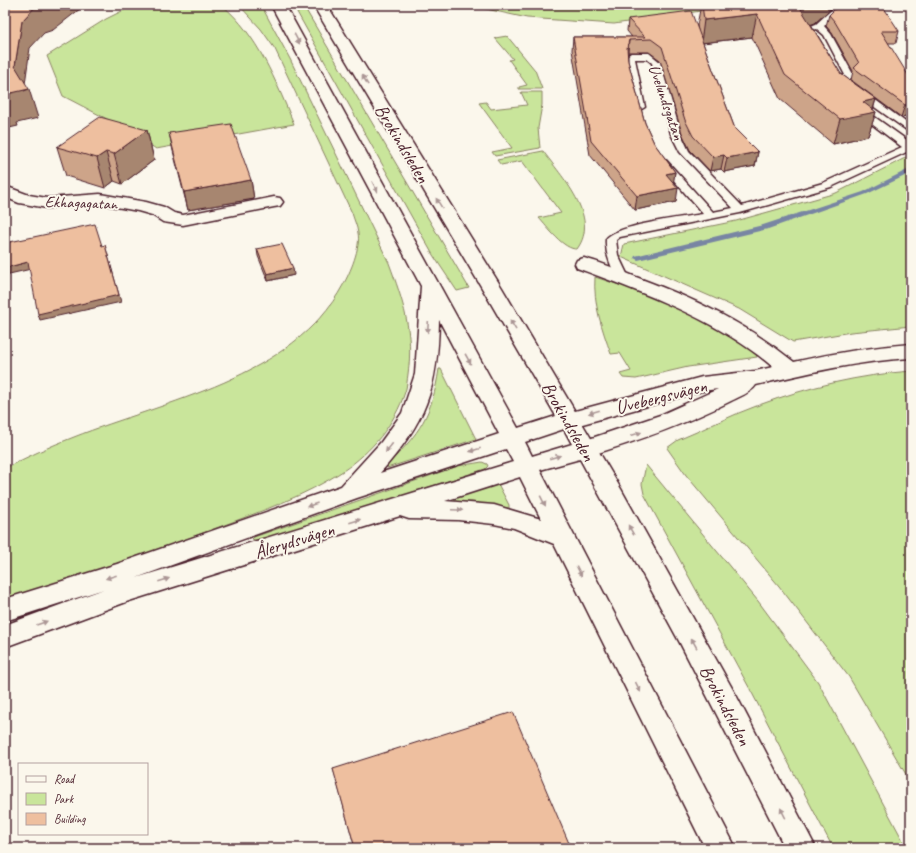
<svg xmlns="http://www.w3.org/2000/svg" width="916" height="853" font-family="Caveat,sans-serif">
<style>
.green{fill:#c9e59b;stroke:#8a8263}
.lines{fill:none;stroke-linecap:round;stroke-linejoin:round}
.stream{fill:#7885a3;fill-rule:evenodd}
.service-casing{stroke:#4a1f2b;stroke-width:3}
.minor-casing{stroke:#4a1f2b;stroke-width:3}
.secondary-casing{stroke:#4a1f2b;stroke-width:3}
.service{fill:#fbf7ec;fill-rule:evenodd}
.minor{fill:#fbf7ec;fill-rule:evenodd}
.secondary{fill:#fbf7ec;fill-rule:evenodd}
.wall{fill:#cda489;stroke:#4a1f2b}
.shaded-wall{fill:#a7866f;stroke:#4a1f2b}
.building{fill:#eebf9f;stroke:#4a1f2b}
.oneway{fill:#ab9695}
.labels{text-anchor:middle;stroke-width:4;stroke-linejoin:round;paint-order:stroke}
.far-street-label{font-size:16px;fill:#4a1f2b;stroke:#fbf7ec}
.street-label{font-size:19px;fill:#4a1f2b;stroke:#fbf7ec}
</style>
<rect width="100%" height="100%" fill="#fbf7ec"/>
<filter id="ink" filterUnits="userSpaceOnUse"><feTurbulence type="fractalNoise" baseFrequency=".025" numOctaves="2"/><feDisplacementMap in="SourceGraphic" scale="8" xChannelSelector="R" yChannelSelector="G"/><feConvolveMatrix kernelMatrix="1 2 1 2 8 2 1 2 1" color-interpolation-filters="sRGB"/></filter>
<g filter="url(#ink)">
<g class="green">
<path d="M134 5H222C258 35 276 82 294 124L156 149 130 131 63 96 47 56 106 19Z"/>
<path d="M239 5H261L290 59 389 263C403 301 414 333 408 374 407 380 407 387 405 392 395 424 371 452 343 471 305 496 262 511 219 527 149 554 77 576 5 599V468C27 457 50 446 74 437 165 401 293 378 343 285 350 273 361 247 358 233 357 226 354 220 352 213L275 49 261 29Z"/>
<path d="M293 5H303L469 288 457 291 433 255Z"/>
<path d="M468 5H741L614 24 527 18Z"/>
<path d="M507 36 535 70 542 89H519V87L527 85 509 60 513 59 495 38Z"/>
<path d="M521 92H542V105L538 128 540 148 495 156 492 152 512 148 479 103 486 102 491 109 527 105Z"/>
<path d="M543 151C561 176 601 217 577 249 564 250 547 227 539 218L561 213 522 161 501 165 497 160Z"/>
<path d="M911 155V326L851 332 793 342 739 309 621 257 624 244 736 221 836 193Z"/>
<path d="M595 277 638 291 692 314 755 351 757 357 688 367 636 379 623 378 620 374 631 371 620 353 611 354C602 329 593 303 595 277Z"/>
<path d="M439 369H441L476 439 387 468V465C420 433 432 415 439 369Z"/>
<path d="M911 371V783L849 677 779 586 686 475 667 448 678 440C705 429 731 415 759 405 807 387 860 375 911 371Z"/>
<path d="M482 462 487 464 488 466 485 469 290 532 255 540 252 539 254 537 458 466Z"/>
<path d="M646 465 758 601 818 682 907 848H833L751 691 644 494 642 484Z"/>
<path d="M497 482 509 505V508L472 502H445L443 499Z"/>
</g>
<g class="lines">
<path class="stream" d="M911 168V173L867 194 768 229 638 260 634 258 635 256 763 225 863 192Z"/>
<defs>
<g id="service">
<path d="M837 5H846L824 26 831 34 854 76 848 80 911 126V133L838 81V77L845 75 824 35 817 29 806 32 808 36 804 38H801L797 31 816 24Z"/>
<path d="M649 53 660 62 681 134 689 151 742 206 823 183 902 147 856 112V108H862L911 143V150L831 187 740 213 620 237 616 240 618 255 629 278 623 281 619 280C611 268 605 254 606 239 616 225 684 217 703 214L659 163 657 161 659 159H665L713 212 733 208 680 152 671 134 652 63 647 59H635L645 107 640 110 635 107 626 62 627 56 631 53Z"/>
</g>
<g id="minor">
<path d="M5 186 29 195 47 198 100 194 146 202 164 207 174 213 183 215 274 197 280 198 283 202 280 206 274 207 183 225 163 222 152 215 138 211 100 204 47 208 19 203 5 197Z"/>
<path d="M584 258C602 263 619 270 636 277 693 298 746 323 794 362 833 353 871 347 911 344V358C858 361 808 373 756 385 752 392 739 397 731 401 684 425 635 442 585 457L577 455 574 449 577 443 660 415 718 389 702 391 568 428 560 425 557 420 560 415 702 377 755 371 773 367C716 319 646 294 577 268L575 264 577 260Z"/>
</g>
<path id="secondary" d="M271 5H285L518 428 556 416 482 288 313 5H327L502 288 621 489 737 697 816 848H785L680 643 580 459 540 470 736 848H705L554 544 514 528 494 524 458 520 409 519 400 516 129 601 5 647V625L104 589 5 621V599L117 564 341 486 381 442 402 413 415 374 421 286ZM439 320 499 434 380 473C426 422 438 389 439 320ZM564 429 572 444 532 456 525 442ZM506 449 513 462 136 578 357 498ZM520 477 541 519 494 505 445 501Z"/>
</defs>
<use href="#service" class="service-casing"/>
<use href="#minor" class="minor-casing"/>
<use href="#secondary" class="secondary-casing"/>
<use href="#service" class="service"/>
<use href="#minor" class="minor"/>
<use href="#secondary" class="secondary"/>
</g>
<g class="wall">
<path d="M701 5H835L815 23 811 24 841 74 876 99 873 110 876 112 868 136 833 144 780 99 752 37 703 43 735 129 758 152 755 166 724 172 721 169 710 171 690 150 682 133 660 60 649 52H628V61L645 123 654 143 675 172 673 182 676 202 635 210 590 155 572 50 573 37H632L627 31 628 19 698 31 697 25Z"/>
<path d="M829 15 899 31 896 43H888L911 115 901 117 851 80 853 71 832 33 826 26Z"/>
<path d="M147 130 154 160 122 184 114 181 105 188 66 176 57 147Z"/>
<path d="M169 133 251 180 254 199 188 210 173 151Z"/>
<path d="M257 249 294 275 268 281 258 256Z"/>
<path d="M333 769 571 848H355L335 775Z"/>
</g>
<g class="shaded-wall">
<path d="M40 5H85L53 30 44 33 30 48 24 91 29 89 38 118 17 123 18 126 5 129V98L7 94 15 66 22 21 36 6Z"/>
<path d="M807 5H835L815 23 796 30 802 7Z"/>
<path d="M757 14 752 37 701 43 704 20Z"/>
<path d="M629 40 628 52 626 61 627 48Z"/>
<path d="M876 99 872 112H876L868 136 833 144 840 119 863 102Z"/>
<path d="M911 103V115L901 117 905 105Z"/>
<path d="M147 130 154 160 122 184 114 154Z"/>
<path d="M106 152 114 181 105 188 97 158Z"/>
<path d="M758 152 755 166 724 172 727 158Z"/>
<path d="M724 155 721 169 710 171 713 157Z"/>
<path d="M675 172 673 186 666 174Z"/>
<path d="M251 180 254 199 188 210 184 192Z"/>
<path d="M678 188 676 202 635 210 637 196Z"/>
<path d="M105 245 121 302 40 320 38 314Z"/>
<path d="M28 262 31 269 5 275V268Z"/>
<path d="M293 268 294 275 268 281 267 274Z"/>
</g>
<g class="building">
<path d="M5 5H40L36 6 22 21 15 66 29 89 7 94 9 97 5 98Z"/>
<path d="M702 5H807L802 7 801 9 841 74 876 99 863 102 876 112 840 119 785 75 757 14 704 20Z"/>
<path d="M839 5H882L899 31H881L908 75 911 76V103L905 105 854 68 859 63 835 22 829 15Z"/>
<path d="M691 11 735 129 758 152 727 158 724 155 713 157 693 136 685 120 662 47 651 39 629 40 627 48 628 61 645 123 654 143 675 172 666 174 678 188 637 196 591 141 573 37H645L628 19Z"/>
<path d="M100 117 147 130 114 154 106 152 97 158 57 147Z"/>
<path d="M231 124 251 180 184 192 169 133Z"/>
<path d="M95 224 102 246 105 245 119 295 38 314 28 262 5 268V243Z"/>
<path d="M282 244 293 268 267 274 257 249Z"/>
<path d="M513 712 571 848H355L333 769Z"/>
</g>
<defs><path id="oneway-solid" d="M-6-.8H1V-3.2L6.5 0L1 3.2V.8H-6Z"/></defs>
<g class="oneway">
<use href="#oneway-solid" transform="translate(297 39) rotate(62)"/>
<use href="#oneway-solid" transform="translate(365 80) rotate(-121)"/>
<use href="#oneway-solid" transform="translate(375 187) rotate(62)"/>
<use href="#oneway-solid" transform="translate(439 203) rotate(-122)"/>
<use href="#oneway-solid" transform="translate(513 325) rotate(-120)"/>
<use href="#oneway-solid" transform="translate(428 327) rotate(93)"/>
<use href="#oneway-solid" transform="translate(468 359) rotate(61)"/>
<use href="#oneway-solid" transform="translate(594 412) rotate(164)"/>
<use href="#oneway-solid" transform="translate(636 434) rotate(-18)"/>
<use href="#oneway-solid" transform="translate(389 448) rotate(128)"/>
<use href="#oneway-solid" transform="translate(475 450) rotate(162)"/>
<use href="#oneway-solid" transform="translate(555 457) rotate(-16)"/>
<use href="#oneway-solid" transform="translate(543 501) rotate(63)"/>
<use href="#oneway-solid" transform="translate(312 505) rotate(160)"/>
<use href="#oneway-solid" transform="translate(457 510) rotate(2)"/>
<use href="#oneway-solid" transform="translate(355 521) rotate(-17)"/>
<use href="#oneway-solid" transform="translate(631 530) rotate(-119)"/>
<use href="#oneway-solid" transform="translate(579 571) rotate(63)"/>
<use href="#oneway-solid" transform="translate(111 577) rotate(162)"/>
<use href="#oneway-solid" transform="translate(164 580) rotate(-17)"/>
<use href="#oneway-solid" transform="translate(42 623) rotate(-20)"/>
<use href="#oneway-solid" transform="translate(694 643) rotate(-119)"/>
<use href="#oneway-solid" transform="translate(638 687) rotate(63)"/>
<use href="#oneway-solid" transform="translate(783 813) rotate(-117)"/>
</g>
</g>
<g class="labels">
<g class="far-street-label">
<text transform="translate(667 102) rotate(71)" y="6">Uvelundsgatan</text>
<text transform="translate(81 202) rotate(2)" y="6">Ekhagagatan</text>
</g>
<g class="street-label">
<text transform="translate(403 143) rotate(59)" y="7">Brokindsleden</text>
<text transform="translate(661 396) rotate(-14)" y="7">Uvebergsvägen</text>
<text transform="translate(569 421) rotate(60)" y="7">Brokindsleden</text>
<text transform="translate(294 540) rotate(-17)" y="7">Ålerydsvägen</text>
<text transform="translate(726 705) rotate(62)" y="7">Brokindsleden</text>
</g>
</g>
<rect width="916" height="853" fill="none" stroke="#fbf7ec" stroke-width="20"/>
<rect x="10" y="10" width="896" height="833" fill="none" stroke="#4a1f2b" stroke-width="1.5" filter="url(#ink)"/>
<rect x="18" y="763" width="130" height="72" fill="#fbf7ec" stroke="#b4a19f"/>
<rect x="26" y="776" width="20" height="6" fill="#fbf7ec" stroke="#b4a19f"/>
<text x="54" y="783" font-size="12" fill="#4a1f2b">Road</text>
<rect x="26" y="793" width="20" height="12" fill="#c9e59b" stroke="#b4a19f"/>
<text x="54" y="803" font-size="12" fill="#4a1f2b">Park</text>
<rect x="26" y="813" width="20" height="12" fill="#eebf9f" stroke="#b4a19f"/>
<text x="54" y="823" font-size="12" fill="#4a1f2b">Building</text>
</svg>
